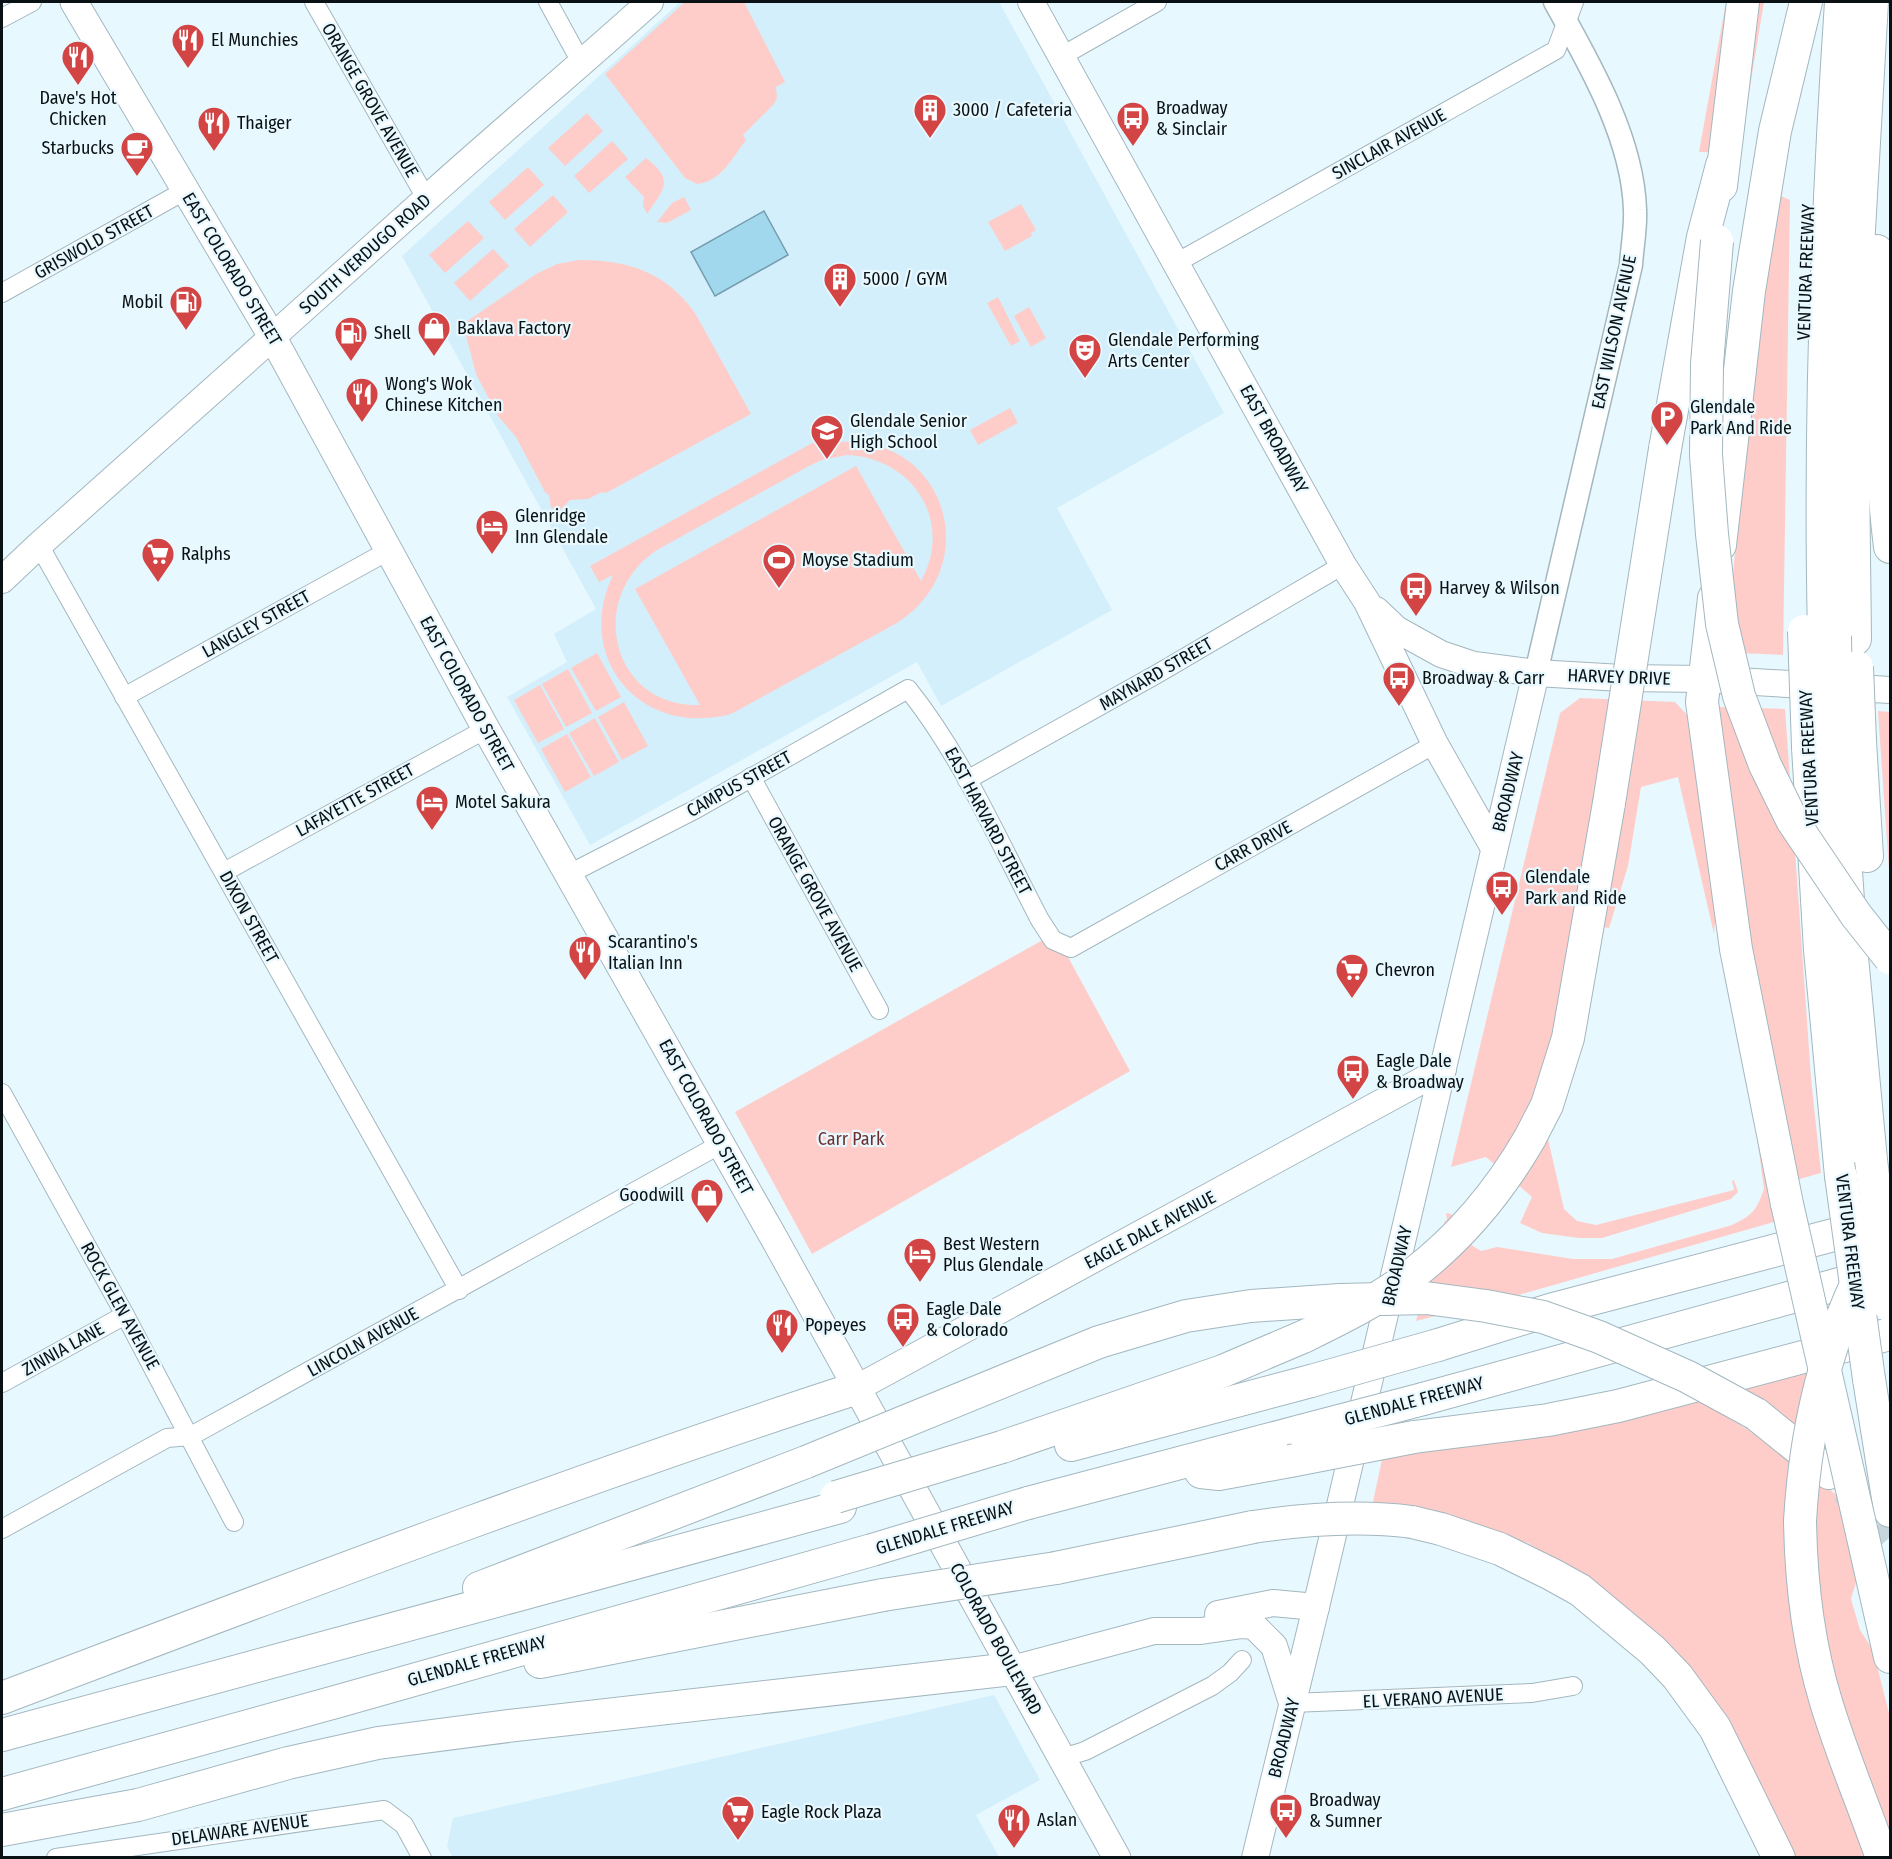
<svg xmlns="http://www.w3.org/2000/svg" width="1892" height="1859" font-family="'Fira Sans Condensed',sans-serif">
<style>
.built{fill:#d2effb}
.green{fill:#ffcdc9;fill-rule:evenodd}
.water{fill:#a2d8ed;stroke:#749cac;stroke-width:1.5}
.lines{fill:none;stroke-linecap:round;stroke-linejoin:round}
.motorway-tunnel{stroke:#c7d5dc;stroke-width:32;stroke-dasharray:32 16;stroke-linecap:butt}
.minor-casing{stroke:#a3b7bf;stroke-width:20}
.tertiary-casing{stroke:#a3b7bf;stroke-width:25}
.secondary-casing{stroke:#a3b7bf;stroke-width:28}
.primary-casing{stroke:#a3b7bf;stroke-width:29}
.motorway-casing{stroke:#a3b7bf;stroke-width:34}
.minor{stroke:#fff;stroke-width:18}
.tertiary{stroke:#fff;stroke-width:22}
.secondary{stroke:#fff;stroke-width:26}
.primary{stroke:#fff;stroke-width:27}
.motorway{stroke:#fff;stroke-width:32}
.motorway-bridge-casing{stroke:#a3b7bf;stroke-width:34;stroke-linecap:butt}
.motorway-bridge{stroke:#fff;stroke-width:32}
.labels{text-anchor:middle;stroke-width:4.5;stroke-linejoin:round;paint-order:stroke}
.poi-label{font-size:18px;fill:#0a1114;stroke:#e8f8ff;text-anchor:start}
.street-label{font-size:18px;fill:#0a1114;stroke:#e8f8ff}
.park-label{font-size:18px;fill:#6f2e2c;stroke:#e8f8ff}
</style>
<rect width="100%" height="100%" fill="#e8f8ff"/>
<g class="built">
<path d="M680 2H999L1224 413 1057 508 1112 610 941 706 917 662 590 845 507 697 567 662 554 634 596 609 402 256Z"/>
<path d="M994 1695 1040 1780 976 1815 999 1857 453 1858 447 1846 453 1818Z"/>
</g>
<g class="green">
<path d="M685 2H744L785 82 776 87 777 98 774 104 743 135 746 140C732 158 721 182 697 184L685 178 605 74Z"/>
<path d="M1726 2H1764L1739 153 1699 152Z"/>
<path d="M587 113 603 131 565 166 548 148Z"/>
<path d="M612 141 628 159 589 193 574 176Z"/>
<path d="M646 158C675 180 664 189 647 214L643 206 644 197 625 177Z"/>
<path d="M528 167 544 185 505 220 489 202Z"/>
<path d="M1774 193 1790 200 1783 655 1738 653 1729 623 1753 336Z"/>
<path d="M553 195 568 212 530 247 514 229Z"/>
<path d="M684 197 691 210 667 223 657 222 672 203Z"/>
<path d="M1021 204 1036 230 1031 233 1032 236 1005 251 988 222Z"/>
<path d="M468 221 484 238 445 273 429 255Z"/>
<path d="M493 249 509 266 470 301 454 283Z"/>
<path d="M579 260C628 260 666 272 695 313L751 414 606 493 602 492 588 499 570 500 560 510 551 508 549 495 545 492 516 437 498 416 476 374 463 324 536 274 557 264Z"/>
<path d="M998 297 1020 341 1011 346 987 303Z"/>
<path d="M1029 307 1046 338 1031 347 1014 316Z"/>
<path d="M1010 408 1018 423 978 445 970 430Z"/>
<path d="M834 431 840 442C946 435 986 566 897 623L731 714C642 738 573 659 613 575L599 582 590 566ZM847 455C913 458 954 521 921 581L856 466 635 589 700 705C612 708 585 598 657 550L809 466 822 460Z"/>
<path d="M597 653 621 697 596 711 571 668Z"/>
<path d="M568 669 592 713 566 727 542 684Z"/>
<path d="M540 685 564 729 538 743 514 700Z"/>
<path d="M1580 698 1675 702 1692 720 1718 884 1714 934 1678 777 1641 787 1628 866 1609 928 1602 927 1560 1011 1540 1081 1514 1134 1546 1130 1564 1209 1577 1221 1596 1225 1734 1190 1732 1181 1734 1180 1738 1192 1731 1199 1602 1238H1579L1542 1233 1520 1223 1532 1197 1486 1157 1451 1167 1560 713Z"/>
<path d="M624 702 648 746 622 760 598 717Z"/>
<path d="M1719 707 1785 709 1811 1078 1821 1173 1796 1180 1751 979Z"/>
<path d="M1878 711 1890 712V884Z"/>
<path d="M595 718 619 762 594 776 569 733Z"/>
<path d="M567 734 591 777 565 792 541 749Z"/>
<path d="M1041 941 1068 957 1130 1071 812 1254 735 1112Z"/>
<path d="M1749 1079 1781 1220 1522 1294 1416 1321 1439 1229 1441 1231 1446 1226 1444 1222 1447 1220 1446 1213C1462 1214 1459 1233 1468 1243 1472 1246 1477 1248 1481 1251L1497 1247 1573 1259H1612L1732 1225C1753 1215 1756 1211 1764 1189Z"/>
<path d="M1813 1361 1838 1471 1721 1385Z"/>
<path d="M1689 1394 1770 1443 1843 1500 1859 1572 1851 1599 1860 1630 1873 1650 1890 1717V1847L1839 1703 1817 1585 1791 1518 1871 1857H1788L1603 1589 1528 1543 1453 1520 1371 1511 1383 1455Z"/>
</g>
<path class="water" d="M764 211 788 255 715 296 691 252Z"/>
<g class="lines">
<path class="motorway-tunnel" d="M1846 1489 1890 1537"/>
<defs>
<g id="minor">
<path d="M314 2 426 198"/>
<path d="M548 2 582 64"/>
<path d="M2 18 32 2"/>
<path d="M1062 56 1157 2"/>
<path d="M1176 263 1556 50 1574 2"/>
<path d="M2 293 186 190"/>
<path d="M39 545 459 1290"/>
<path d="M124 697 388 551"/>
<path d="M751 777 879 1010"/>
<path d="M967 780 1157 674 1343 565"/>
<path d="M224 872 486 729"/>
<path d="M569 874 696 809 908 689C963 758 999 842 1040 920L1053 940 1071 948 1435 744"/>
<path d="M2 1093 125 1315 234 1522"/>
<path d="M2 1383 125 1315"/>
<path d="M2 1529 167 1438 191 1436 721 1144"/>
<path d="M1292 1703 1532 1693 1573 1686"/>
<path d="M1062 1758 1085 1751 1212 1686 1230 1673 1242 1660"/>
<path d="M56 1858 384 1810 404 1825 422 1858"/>
</g>
<path id="tertiary" d="M1536 673 1631 265C1632 247 1636 228 1635 210 1633 138 1589 63 1555 2"/>
<g id="secondary">
<path d="M1031 2 1343 565 1367 602 1435 744 1494 848"/>
<path d="M2 580 39 545C168 431 297 315 425 200 499 133 576 69 650 2"/>
<path d="M1376 610 1396 629 1441 654 1474 665 1536 673 1622 678 1704 679 1890 690"/>
<path d="M857 1388 1443 1069"/>
<path d="M1218 1614 1273 1603 1316 1607"/>
<path d="M1012 1669 1154 1631H1201L1242 1625 1254 1626 1274 1646 1292 1703"/>
<path d="M1255 1858 1316 1607 1536 673"/>
</g>
<path id="primary" d="M74 2 273 338 486 729 774 1238 1117 1858"/>
<g id="motorway">
<path d="M1721 186 1743 2"/>
<path d="M1877 251C1878 350 1878 449 1890 547"/>
<path d="M1665 449 1703 237 1722 165"/>
<path d="M1720 545 1749 291 1775 131 1806 2"/>
<path d="M1714 598 1702 702 1736 949 1787 1204"/>
<path d="M1824 634C1819 423 1827 212 1841 2"/>
<path d="M1855 639 1853 470 1855 300 1872 2"/>
<path d="M1860 741 1867 856"/>
<path d="M1837 744 1852 957 1871 1160"/>
<path d="M1808 747 1820 950 1841 1176"/>
<path d="M1530 1138 1547 1105 1568 1038 1609 803"/>
<path d="M1438 1345 1550 1310 1875 1224"/>
<path d="M1869 1379 1890 1511"/>
<path d="M1423 1399 1879 1273"/>
<path d="M1756 1414 1829 1473"/>
<path d="M1414 1437 1548 1420 1618 1406 1890 1334"/>
<path d="M1071 1445 1311 1381"/>
<path d="M1002 1447 1223 1371 1305 1336"/>
<path d="M1201 1472 1219 1474 1290 1461"/>
<path d="M1028 1503 1301 1431"/>
<path d="M1800 1521C1801 1583 1808 1643 1826 1702 1842 1755 1864 1806 1882 1858"/>
<path d="M1412 1522 1441 1529 1500 1549 1551 1574 1580 1590 1652 1650 1677 1676 1715 1728 1779 1858"/>
<path d="M1862 1533 1890 1657"/>
<path d="M1056 1568 1253 1527"/>
<path d="M479 1588 806 1462"/>
<path d="M540 1662 883 1595"/>
<path d="M2 1698C285 1591 568 1482 857 1388"/>
<path d="M2 1735C281 1659 561 1584 840 1507"/>
<path d="M2 1794 339 1701 872 1550"/>
<path d="M2 1830 138 1805 288 1763 378 1743 508 1726 1012 1669"/>
</g>
</defs>
<use href="#minor" class="minor-casing"/>
<use href="#tertiary" class="tertiary-casing"/>
<use href="#secondary" class="secondary-casing"/>
<use href="#primary" class="primary-casing"/>
<use href="#motorway" class="motorway-casing"/>
<use href="#minor" class="minor"/>
<use href="#tertiary" class="tertiary"/>
<use href="#secondary" class="secondary"/>
<use href="#primary" class="primary"/>
<use href="#motorway" class="motorway"/>
<defs>
<g id="motorway-bridge">
<path d="M1717 241 1707 364 1706 455 1712 534 1722 624 1739 696 1765 765 1792 820 1856 915 1890 958"/>
<path d="M1804 631 1808 747"/>
<path d="M1835 636 1837 744"/>
<path d="M1857 667 1860 741"/>
<path d="M1609 803 1665 449"/>
<path d="M1871 1160 1890 1306"/>
<path d="M1841 1176 1869 1379"/>
<path d="M1787 1204 1862 1533"/>
<path d="M1305 1336C1342 1318 1380 1299 1413 1274 1460 1238 1500 1190 1530 1138"/>
<path d="M1311 1381 1438 1345"/>
<path d="M1301 1431 1423 1399"/>
<path d="M1290 1461 1414 1437"/>
<path d="M806 1462 1099 1342 1186 1316 1251 1306 1340 1300 1426 1298 1486 1306 1543 1317 1599 1337 1688 1377 1756 1414"/>
<path d="M836 1497 1002 1447"/>
<path d="M1800 1521C1806 1416 1833 1311 1890 1223"/>
<path d="M1253 1527C1306 1519 1358 1515 1412 1522"/>
<path d="M872 1550 1028 1503"/>
<path d="M883 1595 1056 1568"/>
</g>
</defs>
<use href="#motorway-bridge" class="motorway-bridge-casing"/>
<use href="#motorway-bridge" class="motorway-bridge"/>
</g>
<defs>
<symbol id="restaurant-pin" viewBox="-11 -11 22 30"><path d="M0 17L-7.5 6A9.5 9.5 0 1 1 7.5 6Z" fill="#d34444" stroke="#e8f8ff"/><path d="M-5-6h1v4h1v-4h1v4h1v-4h1v5L-1.5 .5V6h-2V.5L-5-1ZM5-6V6H3V1.5H1.5Q1.5-4 5-6Z" fill="#fff"/></symbol>
<symbol id="building-pin" viewBox="-11 -11 22 30"><path d="M0 17L-7.5 6A9.5 9.5 0 1 1 7.5 6Z" fill="#d34444" stroke="#e8f8ff"/><path d="M-4-6H4V6H1V3H-1V6H-4ZM-2.5-4.3h1.7v1.8h-1.7ZM.8-4.3h1.7v1.8H.8ZM-2.5-1h1.7V.8h-1.7ZM.8-1h1.7V.8H.8Z" fill="#fff"/></symbol>
<symbol id="bus-pin" viewBox="-11 -11 22 30"><path d="M0 17L-7.5 6A9.5 9.5 0 1 1 7.5 6Z" fill="#d34444" stroke="#e8f8ff"/><path d="M-5-6H5V4H4V6H2V4H-2V6H-4V4H-5ZM-3.5-4V0h7V-4ZM-3.5 1.2v1.5H-2V1.2ZM2 1.2v1.5H3.5V1.2Z" fill="#fff"/></symbol>
<symbol id="cafe-pin" viewBox="-11 -11 22 30"><path d="M0 17L-7.5 6A9.5 9.5 0 1 1 7.5 6Z" fill="#d34444" stroke="#e8f8ff"/><path d="M-5.5-4.5H6V0H3Q3 3.5 0 3.5H-2.5Q-5.5 3.5-5.5 0ZM3-3.2v2h1.7v-2ZM-6 4.5H4V6H-6Z" fill="#fff"/></symbol>
<symbol id="fuel-pin" viewBox="-11 -11 22 30"><path d="M0 17L-7.5 6A9.5 9.5 0 1 1 7.5 6Z" fill="#d34444" stroke="#e8f8ff"/><path d="M-5.5-6h7V0h2V4h1.3V-2.5L3-4.5l.8-.8L6-3V5H2.5V1h-1V6h-7ZM-4.2-4.7v3.2H.2V-4.7Z" fill="#fff"/></symbol>
<symbol id="shop-pin" viewBox="-11 -11 22 30"><path d="M0 17L-7.5 6A9.5 9.5 0 1 1 7.5 6Z" fill="#d34444" stroke="#e8f8ff"/><path d="M-5-2.5h2.3a2.7 3.5 0 0 1 5.4 0H5L5.5 6h-11ZM-1.5-2.5h3a1.5 2.3 0 0 0-3 0Z" fill="#fff"/></symbol>
<symbol id="theatre-pin" viewBox="-11 -11 22 30"><path d="M0 17L-7.5 6A9.5 9.5 0 1 1 7.5 6Z" fill="#d34444" stroke="#e8f8ff"/><path d="M-5-5.5Q0-4 5-5.5V0Q5 5 0 6Q-5 5-5 0ZM-3.3-2.5H-1v1.5H-3.3ZM1-2.5H3.3v1.5H1ZM-2.8 1Q0 5.5 2.8 1Z" fill="#fff"/></symbol>
<symbol id="parking-pin" viewBox="-11 -11 22 30"><path d="M0 17L-7.5 6A9.5 9.5 0 1 1 7.5 6Z" fill="#d34444" stroke="#e8f8ff"/><path d="M-3.5-5.5H1a3.5 3.5 0 0 1 0 7H-1V5.5H-3.5ZM-1-3.4V-.6H.8a1.4 1.4 0 0 0 0-2.8Z" fill="#fff"/></symbol>
<symbol id="school-pin" viewBox="-11 -11 22 30"><path d="M0 17L-7.5 6A9.5 9.5 0 1 1 7.5 6Z" fill="#d34444" stroke="#e8f8ff"/><path d="M0-5L7-2L0 1L-7-2ZM-4 1L0 2.5L4 1V4Q0 6-4 4Z" fill="#fff"/></symbol>
<symbol id="hotel-pin" viewBox="-11 -11 22 30"><path d="M0 17L-7.5 6A9.5 9.5 0 1 1 7.5 6Z" fill="#d34444" stroke="#e8f8ff"/><path d="M-6-4.5h1.5V1H6V5H4.5V3h-9V5H-6ZM-4 0a1.8 1.8 0 1 1 3.6 0ZM.5 0V-2.5h3Q6-2.5 6 0Z" fill="#fff"/></symbol>
<symbol id="supermarket-pin" viewBox="-11 -11 22 30"><path d="M0 17L-7.5 6A9.5 9.5 0 1 1 7.5 6Z" fill="#d34444" stroke="#e8f8ff"/><path d="M-6-5.5h2.5l.6 2H6L4.5 2H-2.5L-4.4-4H-6ZM-1.5 3.2a1.3 1.3 0 1 0 .1 0ZM3 3.2a1.3 1.3 0 1 0 .1 0Z" fill="#fff"/></symbol>
<symbol id="stadium-pin" viewBox="-11 -11 22 30"><path d="M0 17L-7.5 6A9.5 9.5 0 1 1 7.5 6Z" fill="#d34444" stroke="#e8f8ff"/><path d="M0-5a6.5 5 0 1 0 0 10a6.5 5 0 1 0 0-10ZM-3.5-1.8h7v3.6h-7Z" fill="#fff"/></symbol>
</defs>
<g fill-rule="evenodd">
<use href="#restaurant-pin" x="169" y="21" width="38" height="52"/>
<use href="#restaurant-pin" x="59" y="38" width="38" height="52"/>
<use href="#building-pin" x="911" y="91" width="38" height="52"/>
<use href="#bus-pin" x="1114" y="99" width="38" height="52"/>
<use href="#restaurant-pin" x="195" y="104" width="38" height="52"/>
<use href="#cafe-pin" x="118" y="129" width="38" height="52"/>
<use href="#building-pin" x="821" y="260" width="38" height="52"/>
<use href="#fuel-pin" x="167" y="283" width="38" height="52"/>
<use href="#shop-pin" x="415" y="309" width="38" height="52"/>
<use href="#fuel-pin" x="332" y="314" width="38" height="52"/>
<use href="#theatre-pin" x="1066" y="331" width="38" height="52"/>
<use href="#restaurant-pin" x="343" y="375" width="38" height="52"/>
<use href="#parking-pin" x="1648" y="398" width="38" height="52"/>
<use href="#school-pin" x="808" y="412" width="38" height="52"/>
<use href="#hotel-pin" x="473" y="507" width="38" height="52"/>
<use href="#supermarket-pin" x="139" y="535" width="38" height="52"/>
<use href="#stadium-pin" x="760" y="541" width="38" height="52"/>
<use href="#bus-pin" x="1397" y="569" width="38" height="52"/>
<use href="#bus-pin" x="1380" y="659" width="38" height="52"/>
<use href="#hotel-pin" x="413" y="783" width="38" height="52"/>
<use href="#bus-pin" x="1483" y="868" width="38" height="52"/>
<use href="#restaurant-pin" x="566" y="933" width="38" height="52"/>
<use href="#supermarket-pin" x="1333" y="951" width="38" height="52"/>
<use href="#bus-pin" x="1334" y="1052" width="38" height="52"/>
<use href="#shop-pin" x="688" y="1176" width="38" height="52"/>
<use href="#hotel-pin" x="901" y="1235" width="38" height="52"/>
<use href="#bus-pin" x="884" y="1300" width="38" height="52"/>
<use href="#restaurant-pin" x="763" y="1306" width="38" height="52"/>
<use href="#bus-pin" x="1267" y="1791" width="38" height="52"/>
<use href="#supermarket-pin" x="719" y="1793" width="38" height="52"/>
<use href="#restaurant-pin" x="995" y="1801" width="38" height="52"/>
</g>
<g class="labels">
<g class="poi-label">
<text x="211" y="46">El Munchies</text>
<text x="78" y="104" text-anchor="middle">Dave's Hot<tspan x="78" dy="21">Chicken</tspan></text>
<text x="1156" y="114">Broadway<tspan x="1156" dy="21">&amp; Sinclair</tspan></text>
<text x="953" y="116">3000 / Cafeteria</text>
<text x="237" y="129">Thaiger</text>
<text x="114" y="154" text-anchor="end">Starbucks</text>
<text x="863" y="285">5000 / GYM</text>
<text x="163" y="308" text-anchor="end">Mobil</text>
<text x="457" y="334">Baklava Factory</text>
<text x="374" y="339">Shell</text>
<text x="1108" y="346">Glendale Performing<tspan x="1108" dy="21">Arts Center</tspan></text>
<text x="385" y="390">Wong's Wok<tspan x="385" dy="21">Chinese Kitchen</tspan></text>
<text x="1690" y="413">Glendale<tspan x="1690" dy="21">Park And Ride</tspan></text>
<text x="850" y="427">Glendale Senior<tspan x="850" dy="21">High School</tspan></text>
<text x="515" y="522">Glenridge<tspan x="515" dy="21">Inn Glendale</tspan></text>
<text x="181" y="560">Ralphs</text>
<text x="802" y="566">Moyse Stadium</text>
<text x="1439" y="594">Harvey &amp; Wilson</text>
<text x="1422" y="684">Broadway &amp; Carr</text>
<text x="455" y="808">Motel Sakura</text>
<text x="1525" y="883">Glendale<tspan x="1525" dy="21">Park and Ride</tspan></text>
<text x="608" y="948">Scarantino's<tspan x="608" dy="21">Italian Inn</tspan></text>
<text x="1375" y="976">Chevron</text>
<text x="1376" y="1067">Eagle Dale<tspan x="1376" dy="21">&amp; Broadway</tspan></text>
<text x="684" y="1201" text-anchor="end">Goodwill</text>
<text x="943" y="1250">Best Western<tspan x="943" dy="21">Plus Glendale</tspan></text>
<text x="926" y="1315">Eagle Dale<tspan x="926" dy="21">&amp; Colorado</tspan></text>
<text x="805" y="1331">Popeyes</text>
<text x="1309" y="1806">Broadway<tspan x="1309" dy="21">&amp; Sumner</tspan></text>
<text x="761" y="1818">Eagle Rock Plaza</text>
<text x="1037" y="1826">Aslan</text>
</g>
<g class="street-label">
<text transform="translate(370 100) rotate(60)" y="6">ORANGE GROVE AVENUE</text>
<text transform="translate(1389 144) rotate(-29)" y="6">SINCLAIR AVENUE</text>
<text transform="translate(94 242) rotate(-29)" y="6">GRISWOLD STREET</text>
<text transform="translate(365 254) rotate(-42)" y="6">SOUTH VERDUGO ROAD</text>
<text transform="translate(232 269) rotate(59)" y="6">EAST COLORADO STREET</text>
<text transform="translate(1806 272) rotate(-88)" y="6">VENTURA FREEWAY</text>
<text transform="translate(1614 332) rotate(-78)" y="6">EAST WILSON AVENUE</text>
<text transform="translate(1274 439) rotate(61)" y="6">EAST BROADWAY</text>
<text transform="translate(256 624) rotate(-29)" y="6">LANGLEY STREET</text>
<text transform="translate(1156 674) rotate(-30)" y="6">MAYNARD STREET</text>
<text transform="translate(1619 677) rotate(2)" y="6">HARVEY DRIVE</text>
<text transform="translate(467 694) rotate(61)" y="6">EAST COLORADO STREET</text>
<text transform="translate(1809 758) rotate(-93)" y="6">VENTURA FREEWAY</text>
<text transform="translate(739 784) rotate(-29)" y="6">CAMPUS STREET</text>
<text transform="translate(1508 792) rotate(-76)" y="6">BROADWAY</text>
<text transform="translate(355 800) rotate(-29)" y="6">LAFAYETTE STREET</text>
<text transform="translate(988 821) rotate(62)" y="6">EAST HARVARD STREET</text>
<text transform="translate(1253 846) rotate(-29)" y="6">CARR DRIVE</text>
<text transform="translate(815 894) rotate(61)" y="6">ORANGE GROVE AVENUE</text>
<text transform="translate(249 917) rotate(61)" y="6">DIXON STREET</text>
<text transform="translate(706 1117) rotate(61)" y="6">EAST COLORADO STREET</text>
<text transform="translate(1150 1230) rotate(-28)" y="6">EAGLE DALE AVENUE</text>
<text transform="translate(1850 1242) rotate(83)" y="6">VENTURA FREEWAY</text>
<text transform="translate(1397 1266) rotate(-77)" y="6">BROADWAY</text>
<text transform="translate(120 1306) rotate(61)" y="6">ROCK GLEN AVENUE</text>
<text transform="translate(363 1342) rotate(-29)" y="6">LINCOLN AVENUE</text>
<text transform="translate(63 1349) rotate(-29)" y="6">ZINNIA LANE</text>
<text transform="translate(1414 1401) rotate(-15)" y="6">GLENDALE FREEWAY</text>
<text transform="translate(945 1528) rotate(-17)" y="6">GLENDALE FREEWAY</text>
<text transform="translate(996 1639) rotate(61)" y="6">COLORADO BOULEVARD</text>
<text transform="translate(477 1661) rotate(-16)" y="6">GLENDALE FREEWAY</text>
<text transform="translate(1433 1698) rotate(-3)" y="6">EL VERANO AVENUE</text>
<text transform="translate(1284 1738) rotate(-76)" y="6">BROADWAY</text>
<text transform="translate(240 1830) rotate(-8)" y="6">DELAWARE AVENUE</text>
</g>
<g class="park-label">
<text x="851" y="1145">Carr Park</text>
</g>
</g>
<rect width="1892" height="1859" fill="none" stroke="#0a1114" stroke-width="6"/>
</svg>
